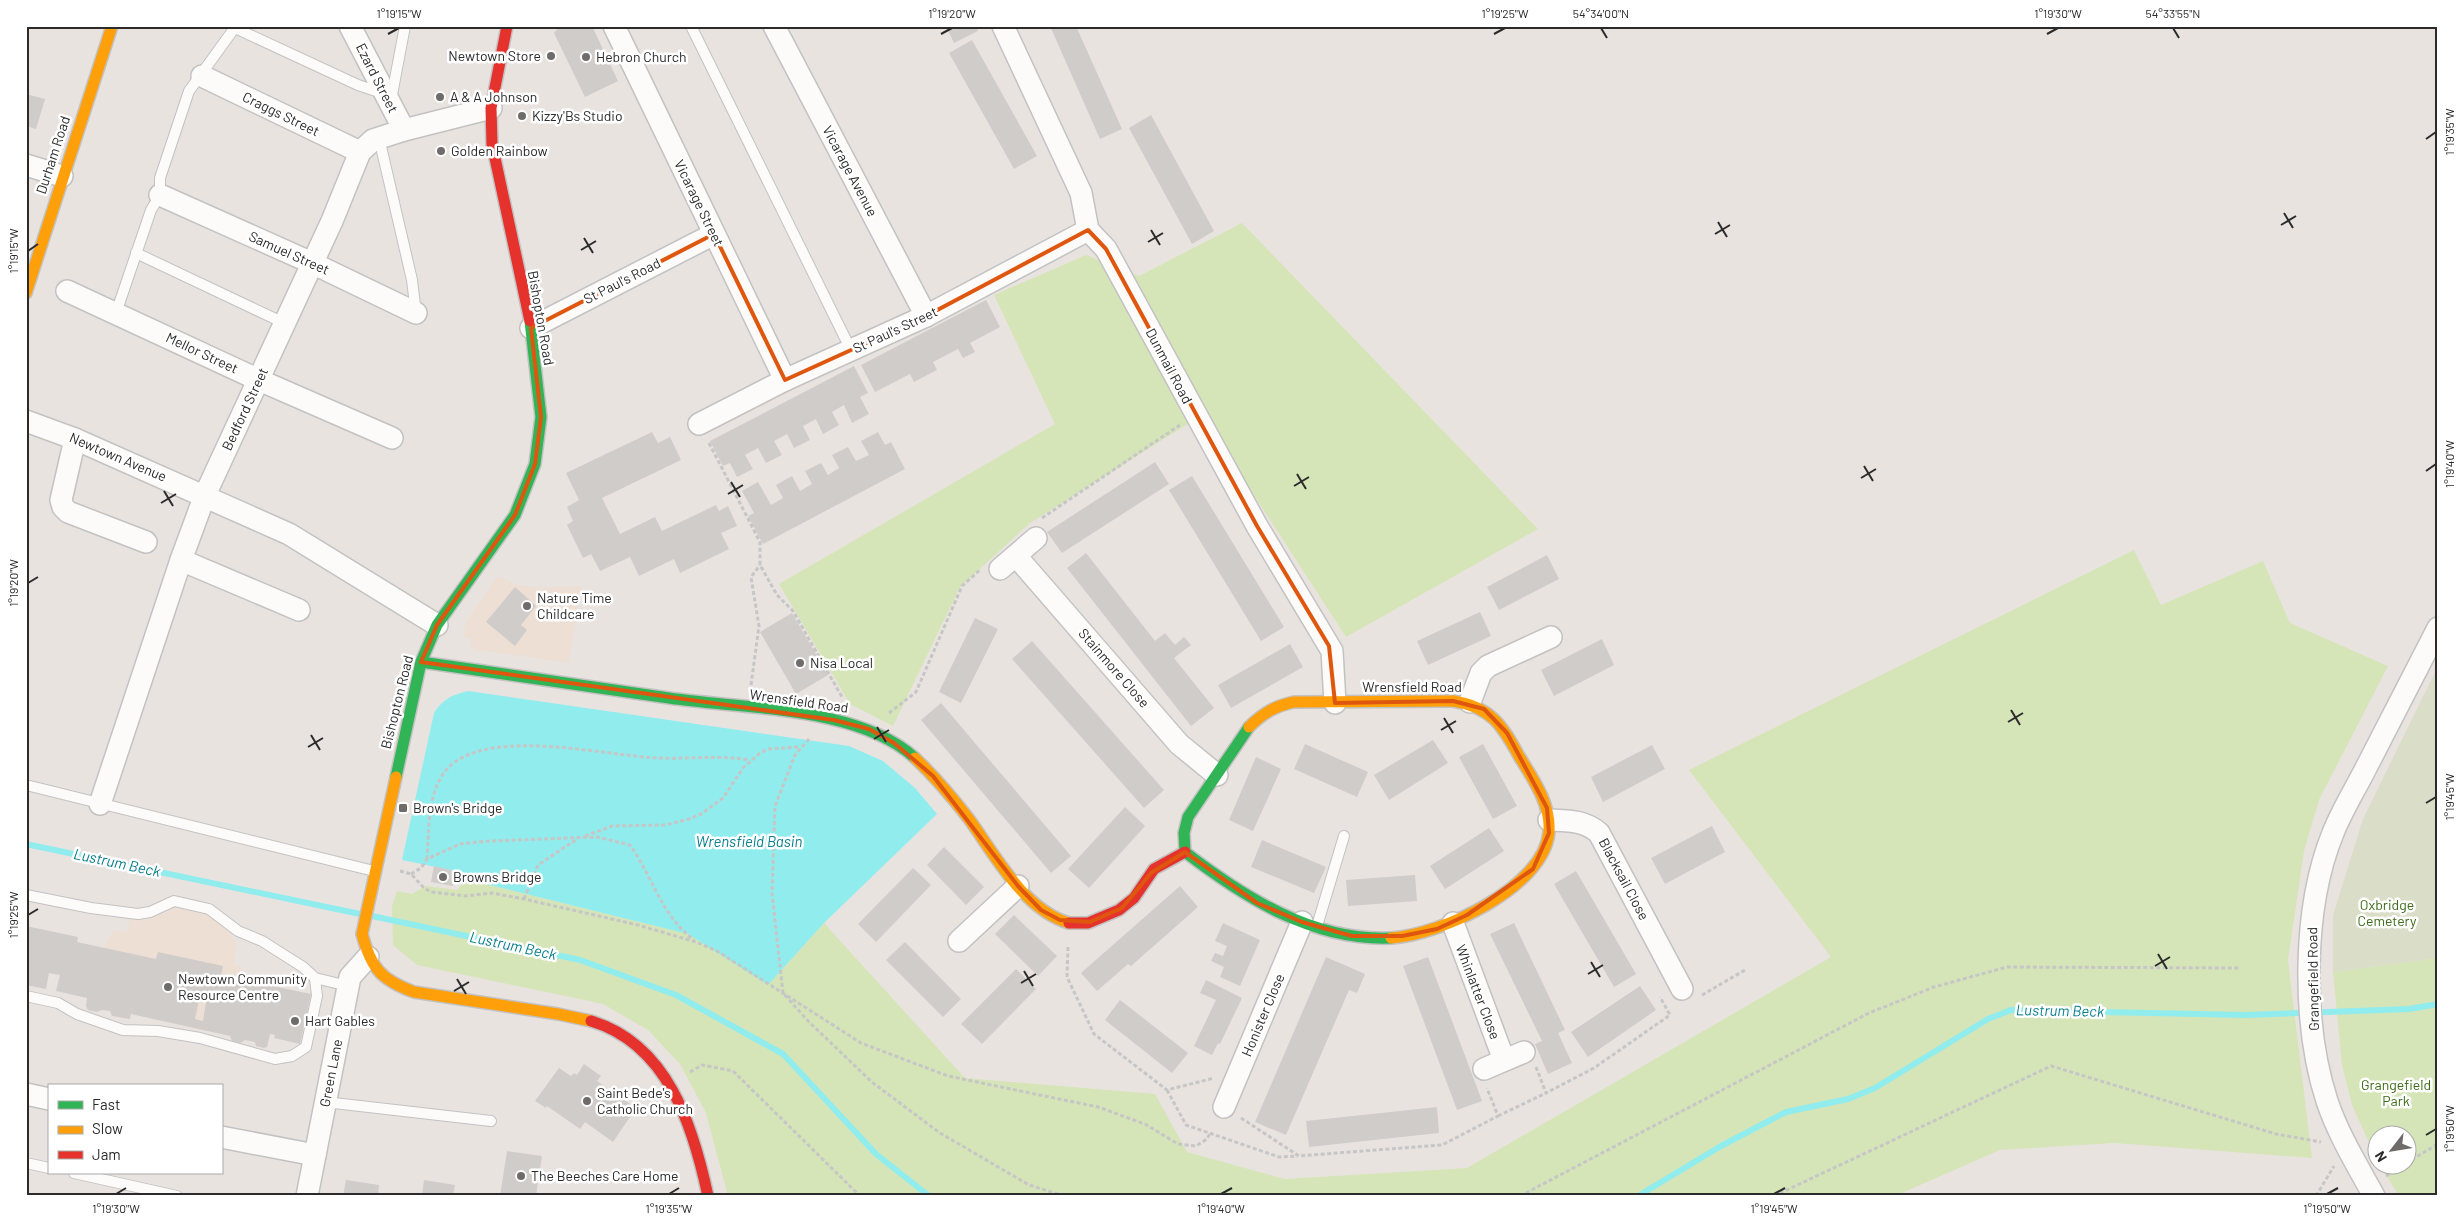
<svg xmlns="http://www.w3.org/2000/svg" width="2464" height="1222" font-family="Barlow,sans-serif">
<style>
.education{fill:#eddfd4}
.green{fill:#d5e5b7}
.cemetery{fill:#daddc7}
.water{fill:#91ecee}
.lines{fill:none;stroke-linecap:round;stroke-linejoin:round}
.stream{stroke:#91ecee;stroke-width:6}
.building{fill:#d0ccca;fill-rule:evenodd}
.lane-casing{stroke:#c3c2c2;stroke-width:12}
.street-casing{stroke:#c3c2c2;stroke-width:24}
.fast-casing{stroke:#c3c2c2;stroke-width:14}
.slow-casing{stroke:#c3c2c2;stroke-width:14}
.jam-casing{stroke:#c3c2c2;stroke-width:14}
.path{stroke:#c6c6c6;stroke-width:3;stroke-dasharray:4 2.5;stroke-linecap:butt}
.lane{stroke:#fcfbfa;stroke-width:10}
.street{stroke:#fcfbfa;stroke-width:21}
.fast{stroke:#30b455;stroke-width:11}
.slow{stroke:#ff9f0a;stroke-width:11}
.jam{stroke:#e5322d;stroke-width:11}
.marked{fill:none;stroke:#df570e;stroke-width:4;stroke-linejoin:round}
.ticks{fill:none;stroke:#2b2b2b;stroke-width:2}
.poi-dot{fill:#6e6b6a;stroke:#fff;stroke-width:2}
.labels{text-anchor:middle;stroke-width:5;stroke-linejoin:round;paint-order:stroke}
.poi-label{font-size:14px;fill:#2b2b2b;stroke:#fff;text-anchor:start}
.street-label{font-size:14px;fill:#2b2b2b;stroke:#fff}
.park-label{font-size:14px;fill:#3c6c17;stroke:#fff}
.water-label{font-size:15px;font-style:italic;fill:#087e8d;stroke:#fff}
.neatline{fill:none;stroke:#2b2b2b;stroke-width:2}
.ticks-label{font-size:12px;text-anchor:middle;fill:#2b2b2b}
</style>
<rect width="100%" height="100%" fill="#e9e3e0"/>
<g class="education">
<path d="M498 576 518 585 539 588 581 586 569 663 478 650 470 645 471 642 468 638H464L465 623Z"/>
<path d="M178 907 198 910 221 921 237 945 234 964 241 966 239 979 212 973 201 1030 131 1014 103 948 114 930 127 932 130 917 148 919Z"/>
</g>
<g class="green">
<path d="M1242 223 1538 529 1346 637 1202 415 1030 523 960 587 893 726 850 704 779 584 1055 424 994 295 1086 255 1139 276Z"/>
<path d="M2134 550 2161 605 2263 561 2290 623 2388 666 2319 800 2304 851 2288 960 2312 1158 2115 1143 2000 1150 1895 1196H728L706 1113 680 1064 648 1030 603 1004 417 965 393 945 392 906 397 891 412 894 426 886 457 890 466 879 688 934 768 985 824 923 965 1078 1155 1094 1187 1152 1285 1179 1467 1168 1831 957 1689 770Z"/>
<path d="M2438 958V1196H2399L2380 1165 2406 1164V1134H2376V1158L2352 1105 2342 1065 2333 972Z"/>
</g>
<path class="cemetery" d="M2438 666V958L2333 972V915L2363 819Z"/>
<path class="water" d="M468 691 849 746 883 761 915 788 937 814 824 923 768 985 688 934 466 879 455 871 402 860 434 713C443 699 452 695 468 691Z"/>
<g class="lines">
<g class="stream">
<path d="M26 844 360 914"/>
<path d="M372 916 580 960 676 995 783 1054 876 1154 929 1196"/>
<path d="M1638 1196 1721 1146 1786 1112 1848 1099 1875 1088 1988 1019 2011 1010 2245 1015 2409 1009 2438 1004"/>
</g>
</g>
<g class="building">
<path d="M560 26H592L618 81 585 97 554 33Z"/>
<path d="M946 26H976L978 31 954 43Z"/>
<path d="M1050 26H1076L1122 129 1100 139Z"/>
<path d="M972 40 1037 156 1014 169 949 53Z"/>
<path d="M26 94 45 99 36 129 26 126Z"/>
<path d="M1151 115 1214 231 1192 244 1129 128Z"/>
<path d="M986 300 1000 327 970 343 975 352 963 358 958 349 933 362 937 370 914 382 910 374 875 392 861 365Z"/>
<path d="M854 366 868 393 860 397 869 414 852 423 844 405 832 412 839 425 823 434 816 419 803 426 810 440 794 448 787 434 774 441 782 455 766 463 758 448 745 455 753 469 737 477 730 463 723 466 710 441Z"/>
<path d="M652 432 658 443 670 437 681 460 602 498 620 534 655 517 662 531 716 505 719 511 728 506 737 526 721 533 729 549 680 573 674 559 639 576 630 557 600 571 591 554 583 558 567 525 573 521 567 507 579 500 566 473Z"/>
<path d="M878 432 885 445 891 442 905 469 763 544 748 516 754 513 742 491 758 482 771 505 783 498 776 485 792 476 800 491 812 484 805 471 821 463 828 475 839 468 832 455 848 447 856 461 869 455 861 441Z"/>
<path d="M1155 462 1169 484 1062 553 1047 532Z"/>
<path d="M1192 476 1284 627 1261 641 1169 490Z"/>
<path d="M1086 553 1155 641 1165 633 1175 645 1184 637 1191 645 1174 658 1214 708 1191 726 1067 568Z"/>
<path d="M1547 555 1559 579 1499 610 1487 587Z"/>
<path d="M515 587 536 606 521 625 527 630 515 646 486 622Z"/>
<path d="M1480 612 1491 636 1428 665 1417 641Z"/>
<path d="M792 613 828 675 796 694 760 632Z"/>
<path d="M975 618 998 629 961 703 939 692Z"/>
<path d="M1602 639 1614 665 1554 696 1541 670Z"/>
<path d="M1032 641 1164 790 1144 808 1012 659Z"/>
<path d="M1290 644 1303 667 1231 708 1218 685Z"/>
<path d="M941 703 1071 856 1051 873 921 720Z"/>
<path d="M1433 740 1448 763 1389 800 1374 775Z"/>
<path d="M1305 744 1368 772 1357 797 1294 769Z"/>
<path d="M1483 744 1517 806 1493 819 1459 757Z"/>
<path d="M1652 745 1665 769 1603 802 1591 777Z"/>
<path d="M1256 757 1281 769 1253 831 1229 820Z"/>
<path d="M1125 807 1145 826 1089 888 1068 869Z"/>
<path d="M1712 826 1725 852 1665 884 1651 858Z"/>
<path d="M1489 828 1504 851 1445 889 1430 866Z"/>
<path d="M1262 840 1326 867 1314 893 1251 867Z"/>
<path d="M944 847 984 887 966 905 927 865Z"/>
<path d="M434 866 455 871 453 886 431 882Z"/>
<path d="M913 868 931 885 876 942 858 924Z"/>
<path d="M1576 871 1636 974 1614 987 1554 884Z"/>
<path d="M1415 875 1417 901 1348 906 1346 880Z"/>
<path d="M1180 886 1198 907 1131 966 1128 964 1097 991 1081 973Z"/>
<path d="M1014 915 1057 956 1038 976 995 934Z"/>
<path d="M1223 923 1260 940 1240 986 1220 977 1224 967 1211 961 1215 953 1223 956 1227 946 1215 941Z"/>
<path d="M1514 923 1565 1030 1558 1033 1572 1063 1548 1074 1535 1044 1542 1041 1490 934Z"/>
<path d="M26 926 78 937 77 942 156 959 158 952 223 966 221 975 311 994 300 1044 274 1038 275 1035 270 1034 267 1047 264 1048 256 1046 255 1042 245 1040 240 1043 232 1041 230 1036 131 1014 130 1019 112 1016 110 1011 102 1010 97 1012 88 1010 86 1006 87 998 56 991 60 975 49 973 46 989 26 985ZM200 995 207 996 203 1021 195 1019Z"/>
<path d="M905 942 961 999 943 1017 886 960Z"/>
<path d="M1326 957 1365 974 1357 993 1349 990 1286 1135 1255 1122Z"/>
<path d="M1428 957 1482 1101 1457 1110 1403 966Z"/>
<path d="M1016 969 1036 989 982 1044 961 1024Z"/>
<path d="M1206 980 1242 998 1220 1044 1218 1043 1212 1055 1194 1046 1216 1000 1200 993Z"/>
<path d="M1640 986 1656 1010 1588 1057 1571 1032Z"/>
<path d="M1120 1000 1188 1053 1172 1073 1105 1020Z"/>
<path d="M584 1064 601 1076 597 1081 636 1108 613 1142 585 1122 580 1129 547 1106 546 1108 535 1101 559 1068 571 1076 574 1073 577 1075Z"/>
<path d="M1437 1107 1439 1133 1309 1147 1306 1121Z"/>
<path d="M507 1151 542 1156 536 1196H500Z"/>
<path d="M346 1180 379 1185 378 1196H343Z"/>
<path d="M424 1180 455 1185 453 1196H422Z"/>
</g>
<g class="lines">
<defs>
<g id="lane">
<path d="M691 26 851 350"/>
<path d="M235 28 358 85 382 93"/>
<path d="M391 100 405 26"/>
<path d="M379 138 412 280 416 313"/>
<path d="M136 253 284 323"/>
<path d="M116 313 151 210 160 195V178L189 91 236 26"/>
<path d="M26 785 374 871"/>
<path d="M26 895 91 908 138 914 150 912 174 901 209 909 238 931 262 941 303 967 315 978 348 986"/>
<path d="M1317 926 1344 836"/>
<path d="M26 996 58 1003 77 1014 123 1030 158 1031 200 1038 275 1059 292 1056 306 1047 317 996 315 978"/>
<path d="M325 1102 491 1121"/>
<path d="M26 1163 49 1168"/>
<path d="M74 1173 177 1196"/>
</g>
<g id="street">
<path d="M350 26 404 130"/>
<path d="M614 26 785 380"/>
<path d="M774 26 926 316"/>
<path d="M1003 26 1081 193 1088 230 1106 249 1257 526 1332 651 1335 703"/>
<path d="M202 76 360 152"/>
<path d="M26 165 62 176"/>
<path d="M160 195 312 263 416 313"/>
<path d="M67 291 259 380 392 438"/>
<path d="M531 328 714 234"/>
<path d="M26 421 75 439 289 534 437 625"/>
<path d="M699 424 785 380 926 316 1088 230"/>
<path d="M75 439 61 500 63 507 68 512 146 542"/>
<path d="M1016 556 1179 744 1217 775"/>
<path d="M181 560 299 610"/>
<path d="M1000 569 1036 538"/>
<path d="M1470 702 1481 673 1488 666 1551 637"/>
<path d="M100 804 181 560 205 495 332 221 360 152 373 140 404 130 491 108"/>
<path d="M1549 820C1568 821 1584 820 1599 833L1682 989"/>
<path d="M1453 923 1504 1060"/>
<path d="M959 941 1018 886"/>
<path d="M1484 1069 1524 1052"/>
<path d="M26 1094 49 1099"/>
<path d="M1224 1107 1302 922"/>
<path d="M221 1137 315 1155"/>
<path d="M307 1196 350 977 368 957"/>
<path d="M2374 1196C2357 1165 2338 1134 2327 1101 2302 1024 2302 909 2333 833 2342 810 2356 788 2367 766 2391 720 2414 674 2438 628"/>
</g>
<g id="fast">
<path d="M421 662C504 674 586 686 669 698 743 709 858 706 915 758"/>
<path d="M1249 727 1188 817 1184 833 1185 852C1245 898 1313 941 1391 938"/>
<path d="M396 777 421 662 437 625 515 515 535 464 541 417 530 321"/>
</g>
<g id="slow">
<path d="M26 293 112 26"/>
<path d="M1249 727C1263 713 1275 706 1294 702L1453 701"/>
<path d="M915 758C935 777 952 797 969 819 995 855 1024 910 1069 923"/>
<path d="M396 777 362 934C371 968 381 980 414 992L558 1014 591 1021"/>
<path d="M1391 938C1440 935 1544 888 1549 832 1551 804 1533 779 1519 756 1502 725 1491 707 1453 701"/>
</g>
<g id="jam">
<path d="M507 26 491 108 492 144 530 321"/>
<path d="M1069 923H1088L1119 910 1134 898 1154 869 1185 852"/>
<path d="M591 1021C668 1044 693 1126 708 1196"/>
</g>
</defs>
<use href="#lane" class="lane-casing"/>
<use href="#street" class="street-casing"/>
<use href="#fast" class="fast-casing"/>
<use href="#slow" class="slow-casing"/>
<use href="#jam" class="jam-casing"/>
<g class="path">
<path d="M709 443 760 542V565L777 595 793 611 842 697"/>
<path d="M1042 518 1180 425"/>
<path d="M751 685 759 626 751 577 760 565"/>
<path d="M889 713 916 692 962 586 980 570"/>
<path d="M809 739 795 755 775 806 772 893 783 993 809 1022 873 1083 940 1133 1029 1185 1064 1196"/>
<path d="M585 836 612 826 665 825 689 819 701 814 723 798 743 768 760 753 768 749 799 747"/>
<path d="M427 859C429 830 427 790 448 768 489 726 605 756 659 758 690 759 719 755 750 760"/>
<path d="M400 871 411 874 424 888 431 892 465 896 492 893 524 899 638 925 696 942 717 951 861 1043 948 1076 1098 1107 1145 1124 1178 1144 1196 1146 1207 1139 1210 1133"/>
<path d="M411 874 421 868 427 859 460 844 489 841 597 837 630 845C654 879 660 914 695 941"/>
<path d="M524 899 538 865 577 839"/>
<path d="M1068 947 1067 977 1094 1034 1167 1090 1214 1078"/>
<path d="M1702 995 1745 970"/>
<path d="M1536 1067 1546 1093 1594 1068 1670 1015 1660 997"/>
<path d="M690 1072 702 1065 733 1071 860 1196"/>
<path d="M1167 1090 1186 1125 1279 1157 1298 1156"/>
<path d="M1498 1116 1546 1093"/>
<path d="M1241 1118 1299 1156 1442 1145 1498 1116 1487 1088"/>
<path d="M2406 1163 2438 1144"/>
<path d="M2386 1176 2404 1164"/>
<path d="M1520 1196 1869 1013 1934 987 2007 967 2239 968"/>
<path d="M1774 1196 2051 1066 2276 1134 2321 1142"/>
<path d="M2316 1196 2334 1166"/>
</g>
<use href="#lane" class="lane"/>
<use href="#street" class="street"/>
<use href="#fast" class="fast"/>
<use href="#slow" class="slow"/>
<use href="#jam" class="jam"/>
</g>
<path class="marked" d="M1088 230 1106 249 1257 526 1329 646 1335 703 1453 701 1484 709 1507 733 1547 808 1549 833 1533 869 1467 915 1437 929 1402 936H1352L1302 922 1257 903 1185 852 1151 873 1122 908 1090 922 1060 920 1041 910 1018 886 933 776 894 743 869 729 834 720 421 662 437 625 515 515 535 464 541 417 531 328 714 234 785 380 926 316Z"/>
<path class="ticks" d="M1601 28 1607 38M2173 28 2179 38M388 34 399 28M941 34 952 28M1494 34 1505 28M2047 34 2058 28M2426 139 2436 132M2284 213 2293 228M1718 222 1727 237M2281 225 2296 216M1151 230 1160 245M1715 234 1730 225M584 238 593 253M1148 242 1163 233M581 250 596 241M28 251 38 244M1864 466 1873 481M2426 471 2436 464M1297 474 1306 489M1861 478 1876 469M731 482 740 497M1294 486 1309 477M164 491 173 506M728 494 743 485M161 503 176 494M28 583 38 577M2011 710 2020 725M1444 718 1453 733M2008 722 2023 713M877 727 886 742M1441 730 1456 721M311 735 320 750M874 739 889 730M308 747 323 738M2426 803 2436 797M28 915 38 909M2158 954 2167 969M1591 962 1600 977M2155 966 2170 957M1024 971 1033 986M1588 974 1603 965M457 979 466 994M1021 983 1036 974M454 991 469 982M2426 1135 2436 1129M116 1194 126 1188M669 1194 679 1188M1221 1194 1232 1188M1774 1194 1785 1188M2327 1194 2338 1188"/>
<g class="poi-dot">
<circle cx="551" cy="56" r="5"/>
<circle cx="586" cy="57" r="5"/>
<circle cx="440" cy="97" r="5"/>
<circle cx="522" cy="116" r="5"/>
<circle cx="441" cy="151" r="5"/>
<circle cx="527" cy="606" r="5"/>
<circle cx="800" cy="663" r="5"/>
<rect x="398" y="803" width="10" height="10" rx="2.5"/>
<circle cx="443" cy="877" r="5"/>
<circle cx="168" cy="987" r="5"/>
<circle cx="295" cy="1021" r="5"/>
<circle cx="587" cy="1101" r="5"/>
<circle cx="521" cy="1176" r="5"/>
</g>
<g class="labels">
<g class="poi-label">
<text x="541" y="61" text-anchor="end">Newtown Store</text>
<text x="596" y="62">Hebron Church</text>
<text x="450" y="102">A &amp; A Johnson</text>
<text x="532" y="121">Kizzy'Bs Studio</text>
<text x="451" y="156">Golden Rainbow</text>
<text x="537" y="603">Nature Time<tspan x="537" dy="16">Childcare</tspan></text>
<text x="810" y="668">Nisa Local</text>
<text x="413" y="813">Brown's Bridge</text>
<text x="453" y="882">Browns Bridge</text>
<text x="178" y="984">Newtown Community<tspan x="178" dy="16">Resource Centre</tspan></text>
<text x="305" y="1026">Hart Gables</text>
<text x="597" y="1098">Saint Bede's<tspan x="597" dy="16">Catholic Church</tspan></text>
<text x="531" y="1181">The Beeches Care Home</text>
</g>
<g class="street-label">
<text transform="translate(377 78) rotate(63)" y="5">Ezard Street</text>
<text transform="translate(281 114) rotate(26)" y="5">Craggs Street</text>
<text transform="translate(53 155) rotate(-72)" y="5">Durham Road</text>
<text transform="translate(850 171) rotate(62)" y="5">Vicarage Avenue</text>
<text transform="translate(699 203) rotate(64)" y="5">Vicarage Street</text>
<text transform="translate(289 253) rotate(24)" y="5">Samuel Street</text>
<text transform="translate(622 281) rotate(-27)" y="5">St Paul's Road</text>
<text transform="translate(541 318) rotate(80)" y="5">Bishopton Road</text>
<text transform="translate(895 330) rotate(-25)" y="5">St Paul's Street</text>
<text transform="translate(202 353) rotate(25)" y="5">Mellor Street</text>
<text transform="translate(1169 366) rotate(62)" y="5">Dunmail Road</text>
<text transform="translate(245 409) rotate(-65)" y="5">Bedford Street</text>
<text transform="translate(118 457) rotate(23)" y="5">Newtown Avenue</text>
<text transform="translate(1114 668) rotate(49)" y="5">Stainmore Close</text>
<text x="1412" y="692">Wrensfield Road</text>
<text transform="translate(799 701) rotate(8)" y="5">Wrensfield Road</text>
<text transform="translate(397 702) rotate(-76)" y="5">Bishopton Road</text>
<text transform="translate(1624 879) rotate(62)" y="5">Blacksail Close</text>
<text transform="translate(2313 979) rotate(-91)" y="5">Grangefield Road</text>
<text transform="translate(1478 992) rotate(69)" y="5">Whinlatter Close</text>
<text transform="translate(1263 1015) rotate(-67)" y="5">Honister Close</text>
<text transform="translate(331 1073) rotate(-79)" y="5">Green Lane</text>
</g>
<g class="park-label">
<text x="2387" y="910">Oxbridge<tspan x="2387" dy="16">Cemetery</tspan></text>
<text x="2396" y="1090">Grangefield<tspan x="2396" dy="16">Park</tspan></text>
</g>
<g class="water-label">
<text x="749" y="847">Wrensfield Basin</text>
<text transform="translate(117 863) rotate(12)" y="5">Lustrum Beck</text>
<text transform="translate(513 946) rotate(12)" y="5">Lustrum Beck</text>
<text transform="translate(2060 1011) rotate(1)" y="5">Lustrum Beck</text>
</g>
</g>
<rect width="2464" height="1222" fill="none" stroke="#ffffff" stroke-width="55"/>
<rect x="48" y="1084" width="175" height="90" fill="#ffffff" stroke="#aaaaaa"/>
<rect x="58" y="1101" width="25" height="8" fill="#30b455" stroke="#aaaaaa"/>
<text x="92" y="1110" font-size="15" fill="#2b2b2b">Fast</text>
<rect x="58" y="1126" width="25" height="8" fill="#ff9f0a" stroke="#aaaaaa"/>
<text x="92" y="1134" font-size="15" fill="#2b2b2b">Slow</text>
<rect x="58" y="1151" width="25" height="8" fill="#e5322d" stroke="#aaaaaa"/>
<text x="92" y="1160" font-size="15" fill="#2b2b2b">Jam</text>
<g transform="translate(2392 1150) rotate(239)"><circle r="24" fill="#ffffff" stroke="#aaaaaa"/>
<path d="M0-4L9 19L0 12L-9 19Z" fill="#6e6b6a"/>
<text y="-8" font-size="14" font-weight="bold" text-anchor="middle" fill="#2b2b2b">N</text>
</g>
<rect x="28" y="28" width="2408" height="1166" class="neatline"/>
<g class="ticks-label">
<text x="399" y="18">1°19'15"W</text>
<text x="952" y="18">1°19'20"W</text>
<text x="1505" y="18">1°19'25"W</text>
<text x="1601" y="18">54°34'00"N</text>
<text x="2058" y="18">1°19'30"W</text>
<text x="2173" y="18">54°33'55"N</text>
<text transform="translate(2450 132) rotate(-90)" y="4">1°19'35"W</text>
<text transform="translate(14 251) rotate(-90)" y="4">1°19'15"W</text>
<text transform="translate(2450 464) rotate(-90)" y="4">1°19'40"W</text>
<text transform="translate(14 583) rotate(-90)" y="4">1°19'20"W</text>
<text transform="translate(2450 797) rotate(-90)" y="4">1°19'45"W</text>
<text transform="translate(14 915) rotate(-90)" y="4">1°19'25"W</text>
<text transform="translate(2450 1129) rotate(-90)" y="4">1°19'50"W</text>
<text x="116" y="1213">1°19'30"W</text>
<text x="669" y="1213">1°19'35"W</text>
<text x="1221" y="1213">1°19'40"W</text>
<text x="1774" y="1213">1°19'45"W</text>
<text x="2327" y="1213">1°19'50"W</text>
</g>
</svg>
